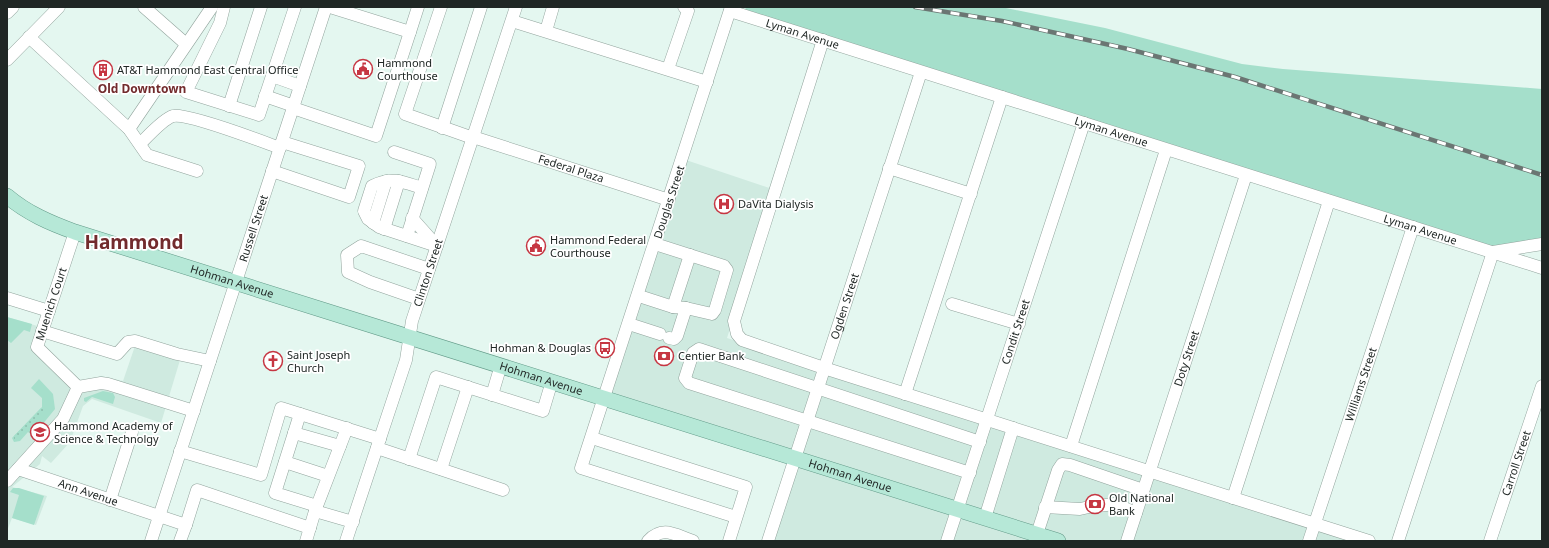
<svg xmlns="http://www.w3.org/2000/svg" width="1549" height="548" font-family="'Noto Sans',sans-serif">
<style>
.built{fill:#cfeae0}
.grass{fill:#a5dfcb}
.garden{fill:url(#garden-dots)}
.lines{fill:none;stroke-linecap:round;stroke-linejoin:round}
.minor-casing{stroke:#92a49d;stroke-width:13}
.major-casing{stroke:#629a88;stroke-width:16}
.minor{stroke:#fff;stroke-width:12}
.major{stroke:#b6e8d7;stroke-width:15}
.rail-casing{stroke:#6b7673;stroke-width:4.5}
.rail{stroke:#fff;stroke-width:3;stroke-dasharray:9;stroke-linecap:butt}
.labels{text-anchor:middle;stroke-width:3.5;stroke-linejoin:round;paint-order:stroke}
.street-label{font-size:11px;fill:#202725;stroke:#fff}
.poi-label{font-size:11px;fill:#202725;stroke:#fff;text-anchor:start}
.neighbourhood-label{font-size:12px;font-weight:bold;fill:#722b2d;stroke:#fff}
.town-label{font-size:19px;font-weight:bold;fill:#722b2d;stroke:#fff}
</style>
<defs>
<pattern id="garden-dots" width="8" height="8" patternUnits="userSpaceOnUse"><rect width="8" height="8" fill="#a5dfcb"/><path d="M2 2h.1M6 6h.1" fill="none" stroke="#8ebfae" stroke-width="1.8" stroke-linecap="round"/></pattern>
</defs>
<rect width="100%" height="100%" fill="#e4f7f0"/>
<g class="built">
<path d="M683 159 775 190 727 338 1368 541H768L795 457 606 398Z"/>
<path d="M7 317 51 330 42 349 77 381H90L101 376 123 381 135 346 180 360 161 423 92 399 83 406 70 442 51 463 42 456 40 464 12 487 47 496 36 525 12 518 7 531Z"/>
</g>
<g class="grass">
<path d="M746 7H1001L1105 28 1242 64 1283 69 1542 89V244L1493 252 743 15Z"/>
<path d="M7 317 32 324 30 332 24 330 11 343 7 340Z"/>
<path d="M39 379 53 394 55 409 33 436 28 432 20 441 14 442 12 438 42 407V398L31 388Z"/>
<path d="M103 391 113 393 115 397 113 404 92 397 86 402 84 401V398Z"/>
<path d="M13 488H19L44 496 34 525 12 518 19 495 10 492Z"/>
</g>
<path class="garden" d="M41 408 46 411 45 412 27 427 18 441 14 440V436Z"/>
<g class="lines">
<defs>
<g id="minor">
<path d="M144 7 186 44"/>
<path d="M224 7 220 23 186 92 259 115 295 7"/>
<path d="M330 7 410 32 418 7"/>
<path d="M441 7 405 114 473 138"/>
<path d="M731 7 581 468 736 517"/>
<path id="s1" d="M730 11 1542 268"/>
<path d="M7 13 13 7"/>
<path d="M512 21 707 82"/>
<path d="M546 31 553 7"/>
<path d="M29 37 129 129 147 155 197 171"/>
<path d="M823 40 734 321 737 334 742 340 824 368 1369 541"/>
<path d="M7 60 59 7"/>
<path d="M668 69 688 11 684 7"/>
<path d="M272 76 300 86"/>
<path d="M265 96 294 106"/>
<path d="M229 106 261 7"/>
<path d="M293 108 376 136 410 32"/>
<path d="M442 128 481 7"/>
<path d="M129 129 212 7"/>
<path id="s2" d="M473 137 669 200"/>
<path d="M140 144C147 137 163 119 173 116 188 113 261 141 280 148"/>
<path d="M394 152 430 164 407 236"/>
<path d="M889 168 971 194"/>
<path d="M272 171 349 197 359 166 282 142"/>
<path d="M422 188C403 182 392 176 372 186L364 211 368 219 379 227 437 246"/>
<path d="M412 218 436 245"/>
<path d="M373 223 386 181"/>
<path d="M384 229 399 181"/>
<path d="M75 232 37 347 78 387"/>
<path d="M639 296 673 307 686 308 712 314 715 310 727 270 724 266 655 244"/>
<path d="M7 298 49 311"/>
<path d="M419 299 370 282 348 272 347 255 361 246 429 269"/>
<path d="M952 304 1019 324"/>
<path d="M673 307 690 255"/>
<path d="M629 324 660 334"/>
<path d="M42 331 117 354 128 342 135 341 177 354 210 361"/>
<path d="M669 338 674 339 677 336 686 308"/>
<path d="M78 387 101 383 108 384 194 411"/>
<path d="M905 394 1002 97"/>
<path d="M492 395 501 365"/>
<path d="M300 414 275 493 317 506"/>
<path d="M294 433 340 446"/>
<path d="M592 438 746 487 729 541"/>
<path d="M1071 446 1166 150"/>
<path d="M377 448 503 490"/>
<path d="M180 451 261 475 281 408 380 439"/>
<path d="M409 459 436 377 543 411 552 381"/>
<path d="M285 462 328 476"/>
<path id="s3" d="M18 469 186 525 180 541"/>
<path d="M441 469 468 387"/>
<path d="M970 473 689 383 685 378 693 353 699 349 980 442"/>
<path d="M7 481 63 419 78 387"/>
<path d="M1233 498 1329 201"/>
<path d="M110 500 132 432"/>
<path d="M1045 507 1080 509 1089 507 1115 504 1136 513"/>
<path d="M315 511 353 522"/>
<path d="M985 518 1013 428"/>
<path d="M186 525 197 490 310 528"/>
<path d="M1037 534 1058 470 1062 464 1070 465 1143 490"/>
<path id="s4" d="M151 541 326 7"/>
<path d="M306 541 315 511 347 428"/>
<path id="s5" d="M346 541 406 360 412 321 516 7"/>
<path d="M648 541C663 525 675 535 693 541"/>
<path id="s6" d="M768 541 921 72"/>
<path id="s7" d="M947 541 1084 123"/>
<path id="s8" d="M1127 541 1246 175"/>
<path id="s9" d="M1309 541 1413 227"/>
<path d="M1398 541 1493 252 1542 244"/>
<path id="s10" d="M1490 541 1542 386"/>
</g>
<g id="major">
<path id="s11" d="M7 196C27 213 50 223 75 232L1058 541"/>
</g>
</defs>
<use href="#minor" class="minor-casing"/>
<use href="#major" class="major-casing"/>
<use href="#minor" class="minor"/>
<use href="#major" class="major"/>
<defs>
<path id="rail" d="M915 7 1002 21 1128 49 1235 77 1542 175"/>
</defs>
<use href="#rail" class="rail-casing"/>
<use href="#rail" class="rail"/>
</g>
<defs>
<symbol id="civic-ring" viewBox="-11 -11 22 22"><circle r="9.5" fill="#fff" stroke="#c63642" stroke-width="1.5"/><path d="M-.6-6.5H3V-4.5H.6V-3L4-1V1h2V6H-6V1h2V-1L-.6-3ZM-1.2 2.5V6h2.4V2.5Z" fill="#c63642"/></symbol>
<symbol id="building-ring" viewBox="-11 -11 22 22"><circle r="9.5" fill="#fff" stroke="#c63642" stroke-width="1.5"/><path d="M-4-6H4V6H1V3H-1V6H-4ZM-2.5-4.3h1.7v1.8h-1.7ZM.8-4.3h1.7v1.8H.8ZM-2.5-1h1.7V.8h-1.7ZM.8-1h1.7V.8H.8Z" fill="#c63642"/></symbol>
<symbol id="hospital-ring" viewBox="-11 -11 22 22"><circle r="9.5" fill="#fff" stroke="#c63642" stroke-width="1.5"/><path d="M-5-5h3v3.5h4V-5h3V5h-3V1.5h-4V5h-3Z" fill="#c63642"/></symbol>
<symbol id="bus-ring" viewBox="-11 -11 22 22"><circle r="9.5" fill="#fff" stroke="#c63642" stroke-width="1.5"/><path d="M-5-6H5V4H4V6H2V4H-2V6H-4V4H-5ZM-3.5-4V0h7V-4ZM-3.5 1.2v1.5H-2V1.2ZM2 1.2v1.5H3.5V1.2Z" fill="#c63642"/></symbol>
<symbol id="bank-ring" viewBox="-11 -11 22 22"><circle r="9.5" fill="#fff" stroke="#c63642" stroke-width="1.5"/><path d="M-6-4H6V4H-6ZM0-2.3a2.3 2.3 0 1 0 0 4.6a2.3 2.3 0 1 0 0-4.6Z" fill="#c63642"/></symbol>
<symbol id="church-ring" viewBox="-11 -11 22 22"><circle r="9.5" fill="#fff" stroke="#c63642" stroke-width="1.5"/><path d="M-1.2-6h2.4v3.5h3.3v2.4h-3.3V6h-2.4V-.1h-3.3v-2.4h3.3Z" fill="#c63642"/></symbol>
<symbol id="school-ring" viewBox="-11 -11 22 22"><circle r="9.5" fill="#fff" stroke="#c63642" stroke-width="1.5"/><path d="M0-5L7-2L0 1L-7-2ZM-4 1L0 2.5L4 1V4Q0 6-4 4Z" fill="#c63642"/></symbol>
</defs>
<g fill-rule="evenodd">
<use href="#civic-ring" x="352" y="58" width="22" height="22"/>
<use href="#building-ring" x="92" y="59" width="22" height="22"/>
<use href="#hospital-ring" x="713" y="193" width="22" height="22"/>
<use href="#civic-ring" x="525" y="235" width="22" height="22"/>
<use href="#bus-ring" x="594" y="337" width="22" height="22"/>
<use href="#bank-ring" x="653" y="345" width="22" height="22"/>
<use href="#church-ring" x="262" y="350" width="22" height="22"/>
<use href="#school-ring" x="29" y="421" width="22" height="22"/>
<use href="#bank-ring" x="1084" y="493" width="22" height="22"/>
</g>
<g class="labels">
<g class="street-label">
<text dy="4" stroke="none"><textPath href="#s1" startOffset="76">Lyman Avenue</textPath></text>
<text dy="4" stroke="none"><textPath href="#s1" startOffset="400">Lyman Avenue</textPath></text>
<text dy="4" stroke="none"><textPath href="#s2" startOffset="103">Federal Plaza</textPath></text>
<text transform="translate(669 202) rotate(-72)" y="4">Douglas Street</text>
<text dy="4" stroke="none"><textPath href="#s4" startOffset="329">Russell Street</textPath></text>
<text dy="4" stroke="none"><textPath href="#s1" startOffset="724">Lyman Avenue</textPath></text>
<text dy="4" stroke="none"><textPath href="#s5" startOffset="281">Clinton Street</textPath></text>
<text dy="4" stroke="none"><textPath href="#s11" startOffset="242">Hohman Avenue</textPath></text>
<text transform="translate(51 304) rotate(-72)" y="4">Muenich Court</text>
<text dy="4" stroke="none"><textPath href="#s6" startOffset="247">Ogden Street</textPath></text>
<text dy="4" stroke="none"><textPath href="#s7" startOffset="220">Condit Street</textPath></text>
<text dy="4" stroke="none"><textPath href="#s8" startOffset="192">Doty Street</textPath></text>
<text dy="4" stroke="none"><textPath href="#s11" startOffset="566">Hohman Avenue</textPath></text>
<text dy="4" stroke="none"><textPath href="#s9" startOffset="165">Williams Street</textPath></text>
<text dy="4" stroke="none"><textPath href="#s10" startOffset="82">Carroll Street</textPath></text>
<text dy="4" stroke="none"><textPath href="#s11" startOffset="890">Hohman Avenue</textPath></text>
<text dy="4" stroke="none"><textPath href="#s3" startOffset="74">Ann Avenue</textPath></text>
</g>
<g class="poi-label">
<text x="377" y="67">Hammond<tspan x="377" dy="13">Courthouse</tspan></text>
<text x="117" y="74">AT&amp;T Hammond East Central Office</text>
<text x="738" y="208">DaVita Dialysis</text>
<text x="550" y="244">Hammond Federal<tspan x="550" dy="13">Courthouse</tspan></text>
<text x="591" y="352" text-anchor="end">Hohman &amp; Douglas</text>
<text x="287" y="359">Saint Joseph<tspan x="287" dy="13">Church</tspan></text>
<text x="678" y="360">Centier Bank</text>
<text x="54" y="430">Hammond Academy of<tspan x="54" dy="13">Science &amp; Technolgy</tspan></text>
<text x="1109" y="502">Old National<tspan x="1109" dy="13">Bank</tspan></text>
</g>
<g class="neighbourhood-label">
<text x="142" y="93">Old Downtown</text>
</g>
<g class="town-label">
<text x="134" y="249">Hammond</text>
</g>
</g>
<rect width="1549" height="548" fill="none" stroke="#202725" stroke-width="16"/>
</svg>
